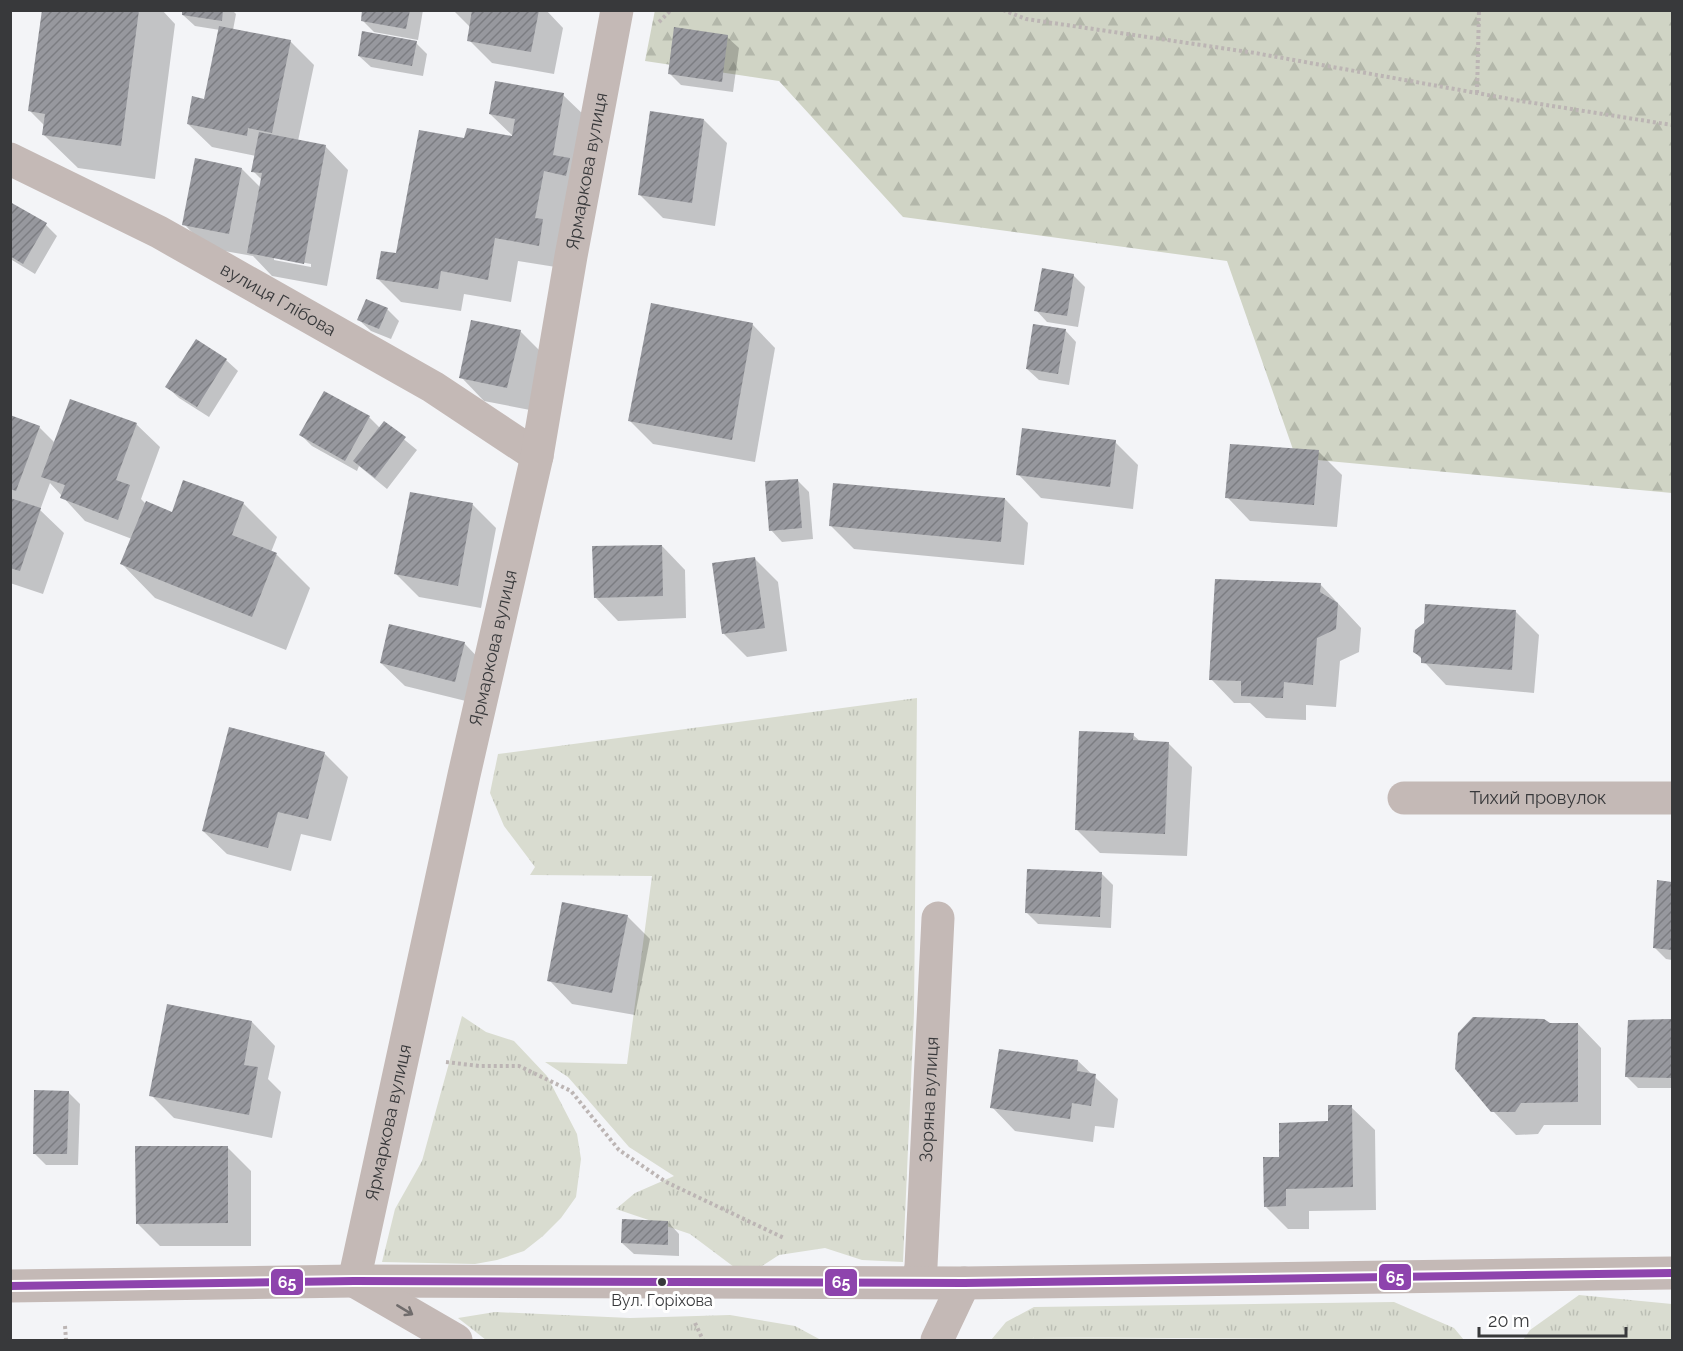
<svg xmlns="http://www.w3.org/2000/svg" width="1683" height="1351" font-family="Raleway,sans-serif">
<style>
.grass{fill:url(#grass-tufts)}
.forest{fill:url(#forest-firs)}
.garden{fill:url(#garden-dots)}
.shadow{fill:#0003;fill-rule:evenodd}
.building{fill:url(#building-hatch)}
.lines{fill:none;stroke-linecap:round;stroke-linejoin:round}
.path{stroke:#bcb5b4;stroke-width:4;stroke-dasharray:3 3;stroke-linecap:butt}
.minor{stroke:#c4b9b6;stroke-width:33}
.bus-1-casing{stroke:#fff;stroke-width:12}
.bus-1{stroke:#8e44ad;stroke-width:8}
.oneway{stroke:#706c6c}
.bus-dot{fill:#38393b;stroke:#fff;stroke-width:2}
.labels{text-anchor:middle;stroke-width:6;stroke-linejoin:round;paint-order:stroke}
.bus-label{font-size:16px;fill:#38393b;stroke:#fff}
.street-label{font-size:18px;fill:#38393b;stroke:#fff}
.line-badge{stroke:#fff;stroke-width:2}
.badge-label{font-size:16px;text-anchor:middle;font-weight:bold;fill:#fff}
</style>
<defs>
<pattern id="grass-tufts" width="24" height="20" patternUnits="userSpaceOnUse" patternTransform="scale(1.5)"><rect width="24" height="20" fill="#d9dcd0"/><path d="M3 7l-1-3M5 7V3M7 7l1-3M15 17l-1-3M17 17v-4M19 17l1-3" fill="none" stroke="#bbbeb4"/></pattern>
<pattern id="forest-firs" width="22" height="20" patternUnits="userSpaceOnUse" patternTransform="scale(1.5)"><rect width="22" height="20" fill="#d0d4c5"/><path d="M5 1l3.5 6h-7zM16 11l3.5 6h-7z" fill="#b3b7aa"/></pattern>
<pattern id="garden-dots" width="8" height="8" patternUnits="userSpaceOnUse" patternTransform="scale(1.5)"><rect width="8" height="8" fill="#d9dcd0"/><path d="M2 2h.1M6 6h.1" fill="none" stroke="#bbbeb4" stroke-width="1.8" stroke-linecap="round"/></pattern>
<pattern id="building-hatch" width="6" height="6" patternUnits="userSpaceOnUse" patternTransform="scale(1.5)"><rect width="6" height="6" fill="#97989e"/><path d="M-1 1l2-2M0 6l6-6M5 7l2-2" fill="none" stroke="#7c7d82"/></pattern>
</defs>
<rect width="100%" height="100%" fill="#f3f4f7"/>
<g class="grass">
<path d="M917 698 914 1013 903 1262 862 1260 825 1248 779 1255 762 1266 734 1267 690 1234 616 1209 635 1193 674 1176 629 1147 568 1077 545 1062 627 1064 652 876 530 875 535 867 504 826 490 793 498 754Z"/>
<path d="M462 1016 486 1032 514 1041 547 1076 577 1134 581 1159 576 1197 561 1218 543 1236 524 1251 497 1260 475 1264 382 1262 395 1209 422 1161Z"/>
<path d="M1579 1295 1672 1304V1340H1523L1530 1330Z"/>
<path d="M1394 1302 1454 1328 1464 1340 1034 1337 1032 1340H991L1006 1322 1034 1307Z"/>
<path d="M495 1312 630 1318 730 1315 795 1326 821 1340H486L458 1318Z"/>
</g>
<path class="forest" d="M655 10 1672 11V493L1296 458 1227 261 903 217 779 81 645 61Z"/>
<path class="garden" d="M1034 1337 1185 1339 1032 1340Z"/>
<g class="shadow">
<path d="M43 10H162L175 24 155 179 78 168 44 135 45 126 30 111Z"/>
<path d="M184 10H232L236 14 233 30 291 42 314 65 298 141 325 146 348 170 327 286 272 276 253 256 207 248 184 224 242 169 261 188 262 180 253 171 256 156 212 147 188 124 205 101 220 30 195 26 183 15ZM274 257 311 264V267L274 260Z"/>
<path d="M364 10H423L418 40 374 32 362 20Z"/>
<path d="M453 10H546L563 28 554 74 492 63 469 40 471 28Z"/>
<path d="M727 37 739 48 733 92 681 85 669 73Z"/>
<path d="M416 43 427 54 423 76 371 67 359 56Z"/>
<path d="M563 95 587 118 562 268 518 261 511 302 464 294 461 311 401 302 377 278 398 255 465 140 515 138 490 114Z"/>
<path d="M704 120 727 143 715 226 663 218 640 195Z"/>
<path d="M10 204 46 225 57 236 35 274 12 260 10 264Z"/>
<path d="M1073 275 1085 287 1078 327 1047 322 1036 310Z"/>
<path d="M387 309 399 321 391 339 371 331 359 320Z"/>
<path d="M752 324 775 348 755 462 653 444 630 421Z"/>
<path d="M1065 330 1076 342 1069 385 1039 380 1027 369Z"/>
<path d="M520 331 543 354 530 410 484 401 461 377Z"/>
<path d="M226 360 238 371 209 417 179 398 167 387Z"/>
<path d="M10 417 39 427 55 443 136 424 160 447 141 499 146 504 173 513 243 503 277 537 271 552 277 555 310 588 286 650 155 598 122 564 132 539 85 521 50 483 40 510 64 533 43 594 10 583Z"/>
<path d="M369 417 380 428 384 423 417 450 387 489 359 466 357 471 312 446 301 435Z"/>
<path d="M1115 442 1138 465 1133 509 1041 498 1018 474Z"/>
<path d="M1319 452 1342 475 1337 527 1250 521 1227 497Z"/>
<path d="M798 481 809 492 813 539 782 542 771 530Z"/>
<path d="M411 494 473 505 496 528 481 608 419 597 396 574Z"/>
<path d="M1005 499 1028 523 1024 565 854 549 831 526Z"/>
<path d="M662 546 685 570 686 618 618 621 595 597Z"/>
<path d="M755 559 778 582 787 651 747 657 723 633Z"/>
<path d="M1320 584 1361 628 1359 652 1340 661 1336 707 1306 705V720L1266 718 1250 703H1234L1211 679Z"/>
<path d="M1516 612 1539 635 1534 693 1446 685 1414 651Z"/>
<path d="M464 643 487 667 478 704 405 686 381 663Z"/>
<path d="M1133 735 1141 742 1168 743 1192 767 1187 856 1100 853 1077 830Z"/>
<path d="M324 753 348 777 331 841 301 834 291 871 227 854 203 831Z"/>
<path d="M1102 874 1113 885 1111 928 1038 924 1026 912Z"/>
<path d="M1659 882 1672 883V960L1666 959 1654 947Z"/>
<path d="M627 916 650 939 635 1015 572 1004 549 980Z"/>
<path d="M1672 1020V1088H1638L1627 1077 1629 1021Z"/>
<path d="M252 1022 275 1046 268 1079 281 1092 272 1138 174 1118 151 1095Z"/>
<path d="M1578 1024 1601 1048V1125H1544L1538 1134 1516 1135 1493 1111 1549 1025Z"/>
<path d="M1078 1061 1118 1099 1114 1128 1095 1126 1093 1142 1015 1131 992 1107Z"/>
<path d="M68 1092 80 1104 78 1165H46L34 1153Z"/>
<path d="M1351 1107 1375 1130 1376 1210 1309 1211V1229H1288L1265 1206 1281 1158Z"/>
<path d="M228 1148 251 1171V1246H160L137 1223Z"/>
<path d="M668 1222 679 1234V1256L634 1254 622 1243Z"/>
</g>
<g class="building">
<path d="M42 10H139L121 146 42 135 45 114 28 111Z"/>
<path d="M182 10H223L222 21 182 15Z"/>
<path d="M362 10H410L406 29 361 21Z"/>
<path d="M472 10H539L531 52 467 41Z"/>
<path d="M219 26 291 40 272 133 248 128 247 136 187 124 192 96 204 99Z"/>
<path d="M674 27 728 35 722 82 668 74Z"/>
<path d="M362 31 417 41 412 66 358 56Z"/>
<path d="M495 81 564 93 553 155 570 158 566 176 544 171 535 218 543 219 539 246 495 238 488 280 441 271 438 289 376 279 381 251 396 253 419 130 464 138 467 128 512 136 515 119 489 114Z"/>
<path d="M650 111 704 119 692 203 638 195Z"/>
<path d="M259 132 326 145 304 264 247 253 262 173 251 172Z"/>
<path d="M195 158 242 168 229 234 182 225Z"/>
<path d="M10 202 47 223 23 264 10 256Z"/>
<path d="M1042 268 1074 274 1067 316 1034 311Z"/>
<path d="M366 299 388 308 379 329 357 320Z"/>
<path d="M651 303 753 323 732 440 628 421Z"/>
<path d="M471 320 521 330 507 388 459 378Z"/>
<path d="M1033 324 1066 329 1058 374 1026 369Z"/>
<path d="M196 339 227 359 197 407 165 387Z"/>
<path d="M324 391 370 416 345 461 299 435Z"/>
<path d="M70 399 137 423 116 480 130 485 118 520 60 498 65 485 41 477Z"/>
<path d="M10 415 40 426 16 491 10 489Z"/>
<path d="M384 421 406 437 375 478 353 461Z"/>
<path d="M1022 428 1116 440 1110 487 1016 475Z"/>
<path d="M1230 444 1319 450 1314 505 1225 498Z"/>
<path d="M798 479 802 528 769 531 765 481Z"/>
<path d="M183 480 244 502 232 535 277 553 252 617 120 564 146 501 172 512Z"/>
<path d="M833 483 1005 498 1001 542 829 526Z"/>
<path d="M410 492 473 503 458 586 394 574Z"/>
<path d="M10 498 41 508 20 571 10 568Z"/>
<path d="M662 545 663 596 594 598 592 546Z"/>
<path d="M755 557 765 628 722 634 712 563Z"/>
<path d="M1215 579 1321 583 1320 592 1338 603 1336 629 1317 638 1313 685 1284 682 1283 698 1241 696V681L1209 680Z"/>
<path d="M1425 604 1516 610 1512 670 1421 663V657L1413 652 1415 630 1424 623Z"/>
<path d="M389 624 465 642 455 682 380 663Z"/>
<path d="M229 727 325 752 308 819 278 812 268 848 202 831Z"/>
<path d="M1079 731 1134 733 1133 740 1169 742 1165 834 1075 830Z"/>
<path d="M1027 869 1102 872 1100 917 1025 913Z"/>
<path d="M1657 880 1672 882V950L1653 948Z"/>
<path d="M562 902 628 915 612 993 547 981Z"/>
<path d="M167 1004 252 1021 244 1065 258 1067 249 1115 149 1096Z"/>
<path d="M1473 1017 1544 1019 1550 1023H1578V1102L1521 1103 1515 1112H1491L1455 1069 1458 1033Z"/>
<path d="M1672 1019V1078L1625 1077 1628 1020Z"/>
<path d="M999 1049 1078 1060 1077 1071 1096 1074 1091 1106 1072 1103 1070 1119 990 1108Z"/>
<path d="M34 1090 69 1091 67 1154H33Z"/>
<path d="M1328 1105H1352L1353 1187 1286 1189V1206L1264 1207 1263 1157H1279V1123L1328 1121Z"/>
<path d="M135 1146H228V1223L136 1224Z"/>
<path d="M622 1219 668 1221V1245L621 1243Z"/>
</g>
<g class="lines">
<g class="path">
<path d="M1003 10 1026 19 1255 53 1521 101 1672 125"/>
<path d="M659 22 671 10"/>
<path d="M1477 93 1479 10"/>
<path d="M446 1062 479 1066H519L571 1091 619 1150 666 1182 784 1238"/>
<path d="M695 1323 703 1340"/>
<path d="M65 1326 66 1340"/>
</g>
<g class="minor">
<path id="s1" d="M10 159 159 232 433 387 537 456"/>
<path id="s2" d="M1404 798H1672"/>
<path id="s3" d="M918 1282 921 1266 938 918"/>
<path d="M10 1286 354 1281 964 1283 1672 1273"/>
<path id="s4" d="M456 1340 354 1281 464 775 537 456 571 256 617 10"/>
<path d="M937 1340 964 1283"/>
</g>
<defs>
<path id="bus-1" d="M10 1286 354 1281 964 1283 1672 1273"/>
</defs>
<use href="#bus-1" class="bus-1-casing"/>
<use href="#bus-1" class="bus-1"/>
</g>
<defs><path id="oneway-shaft" d="M-6 0H5M1.5-3L5.5 0L1.5 3" fill="none" stroke-width="1.6" stroke-linecap="round" stroke-linejoin="round" transform="scale(1.5)"/></defs>
<use class="oneway" href="#oneway-shaft" transform="translate(405 1310) rotate(31)"/>
<circle class="bus-dot" cx="662" cy="1282" r="5"/>
<g class="labels">
<g class="bus-label">
<text x="662" y="1306">Вул. Горіхова</text>
</g>
<g class="street-label">
<text dy="6" stroke="none"><textPath href="#s4" startOffset="1252">Ярмаркова вулиця</textPath></text>
<text dy="6" stroke="none"><textPath href="#s1" startOffset="303">вулиця Глібова</textPath></text>
<text dy="6" stroke="none"><textPath href="#s4" startOffset="766">Ярмаркова вулиця</textPath></text>
<text dy="6" stroke="none"><textPath href="#s2" startOffset="134">Тихий провулок</textPath></text>
<text dy="6" stroke="none"><textPath href="#s3" startOffset="183">Зоряна вулиця</textPath></text>
<text dy="6" stroke="none"><textPath href="#s4" startOffset="280">Ярмаркова вулиця</textPath></text>
</g>
</g>
<g class="line-badge">
<rect x="1378" y="1263" width="34" height="28" rx="6" fill="#8e44ad"/>
<rect x="270" y="1268" width="34" height="28" rx="6" fill="#8e44ad"/>
<rect x="824" y="1268" width="34" height="29" rx="6" fill="#8e44ad"/>
</g>
<g class="badge-label">
<text x="1395" y="1283">65</text>
<text x="287" y="1288">65</text>
<text x="841" y="1288">65</text>
</g>
<rect width="1683" height="1351" fill="none" stroke="#38393b" stroke-width="24"/>
<path d="M1479 1327v9h147v-9" fill="none" stroke="#38393b" stroke-width="3"/>
<text x="1488" y="1327" font-size="18" fill="#38393b" stroke="#ffffff" stroke-width="4.5" paint-order="stroke">20 m</text>
</svg>
